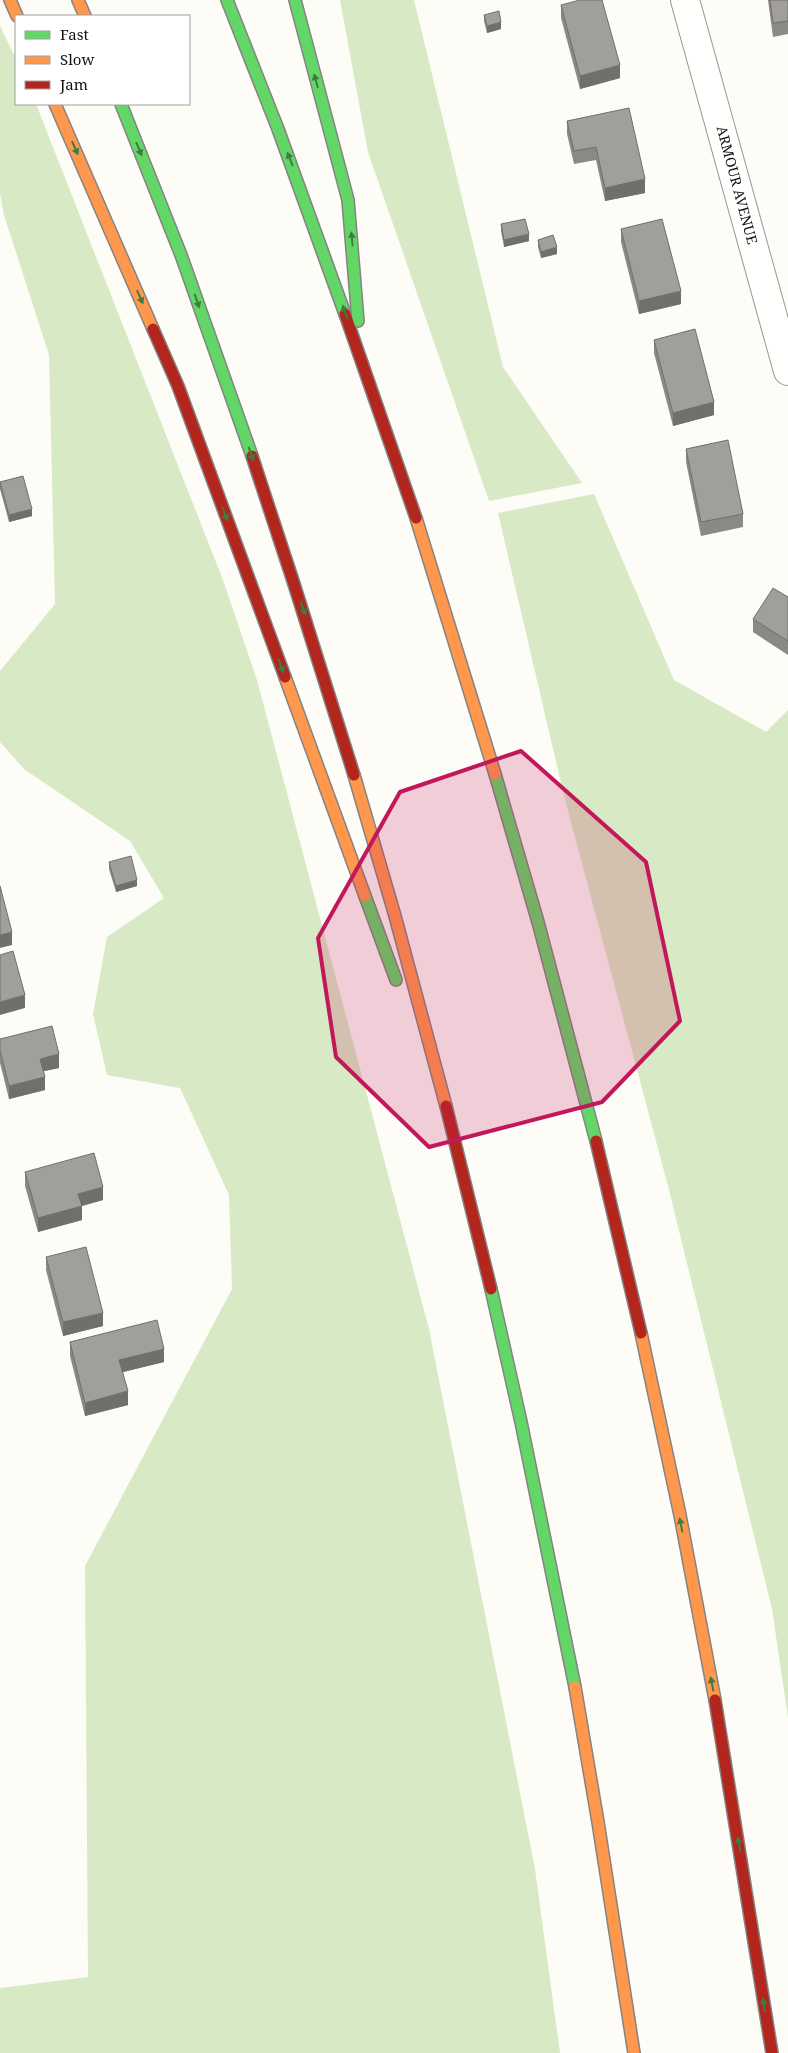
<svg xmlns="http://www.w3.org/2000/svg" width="788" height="2053" font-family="'Noto Serif',serif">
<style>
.forest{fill:#d8eac5}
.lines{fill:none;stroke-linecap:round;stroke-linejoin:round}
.street-casing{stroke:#979795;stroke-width:30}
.fast-casing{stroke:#858482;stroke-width:14}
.slow-casing{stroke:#858482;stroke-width:14}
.jam-casing{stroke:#858482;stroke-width:14}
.street{stroke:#fffffe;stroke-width:28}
.fast{stroke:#63d668;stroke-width:11}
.slow{stroke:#ff974d;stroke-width:11}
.jam{stroke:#b3261e;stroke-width:11}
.wall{fill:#8a8986}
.shaded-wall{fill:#716f6d}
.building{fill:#a19f9c;stroke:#716f6d}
.oneway{fill:#3e7d41}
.marked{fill:#c2185b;fill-opacity:0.2;stroke:#c2185b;stroke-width:4;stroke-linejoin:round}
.labels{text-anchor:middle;stroke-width:5;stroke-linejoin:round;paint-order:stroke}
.street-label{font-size:14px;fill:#111;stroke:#fff}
</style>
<rect width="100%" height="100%" fill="#fdfcf7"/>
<g class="forest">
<path d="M340 0H414L503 367 582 483 489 501 368 152Z"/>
<path d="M0 26 16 59V104H36L223 580 257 680 429 1329 535 1869 560 2053H0V1988L88 1977 85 1566 232 1289 229 1195 180 1088 107 1075 93 1014 107 937 164 898 130 841 24 769 0 742V671L55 604 49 355 4 215 0 194Z"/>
<path d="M594 494 674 680 766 732 788 710V1718L772 1609 668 1186 564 796 498 513Z"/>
</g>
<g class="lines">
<defs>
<path id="street" d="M685 0 788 371"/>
<g id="fast">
<path d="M227 0 278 129 345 314"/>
<path d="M295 0 348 200 358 321"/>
<path d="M121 104 181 255 252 456"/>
<path d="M495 774 538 922 596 1141"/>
<path d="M365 896 396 980"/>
<path d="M491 1289 521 1422 575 1687"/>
</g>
<g id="slow">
<path d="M10 0 17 16"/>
<path d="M78 0 85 16"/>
<path d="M55 104 153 329"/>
<path d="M416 518 495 774"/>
<path d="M285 677 365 896"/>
<path d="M354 775 395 916 446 1106"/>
<path d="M641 1333 680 1515 715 1700"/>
<path d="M575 1687 598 1822 634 2053"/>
</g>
<g id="jam">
<path d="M345 314 416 518"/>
<path d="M153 329 178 386 285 677"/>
<path d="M252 456 294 584 354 775"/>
<path d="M446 1106 491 1289"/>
<path d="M596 1141 641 1333"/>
<path d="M715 1700 772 2053"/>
</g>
</defs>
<use href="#street" class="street-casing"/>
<use href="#fast" class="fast-casing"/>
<use href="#slow" class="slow-casing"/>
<use href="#jam" class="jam-casing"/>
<use href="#street" class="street"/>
<use href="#fast" class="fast"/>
<use href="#slow" class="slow"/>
<use href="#jam" class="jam"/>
</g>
<g class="wall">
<path d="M768 0H788V34L773 37Z"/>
<path d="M561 5 620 78 580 89 561 18Z"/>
<path d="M484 15 501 29 487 33 484 21Z"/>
<path d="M567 121 645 193 605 201 596 160 574 164 567 134Z"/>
<path d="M501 224 529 241 504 247 501 231Z"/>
<path d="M621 229 681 304 639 314 621 242Z"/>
<path d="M538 240 557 254 541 258 538 247Z"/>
<path d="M654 340 714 415 673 426 654 353Z"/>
<path d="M686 449 743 514V527L701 536 686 462Z"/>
<path d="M0 482 32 516 9 522 0 489Z"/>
<path d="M788 597V655L753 632V619Z"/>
<path d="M109 862 137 886 116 892 109 869Z"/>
<path d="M0 1039 59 1068 44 1071 45 1090 9 1099 0 1063Z"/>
<path d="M25 1172 103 1200 82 1206V1220L38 1232 25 1186Z"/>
<path d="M46 1257 103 1326 63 1336 46 1270Z"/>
<path d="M70 1342 164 1362 123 1372 128 1405 85 1416 70 1356Z"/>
</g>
<g class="shaded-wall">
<path d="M501 22V29L487 33V26Z"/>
<path d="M620 65V78L580 89V76Z"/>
<path d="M645 179V193L605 201V188Z"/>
<path d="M529 234V241L504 247V240Z"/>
<path d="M557 247V254L541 258V252Z"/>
<path d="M681 291V304L639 314V301Z"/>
<path d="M714 402V415L673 426V413Z"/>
<path d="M32 509V516L9 522V515Z"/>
<path d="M137 880V886L116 892V886Z"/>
<path d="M12 932V945L0 948V935Z"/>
<path d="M25 995V1008L0 1015V1002Z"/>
<path d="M59 1054V1068L40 1072V1059Z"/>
<path d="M45 1077V1090L9 1099V1086Z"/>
<path d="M103 1187V1200L78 1207V1194Z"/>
<path d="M82 1206V1220L38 1232V1218Z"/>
<path d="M103 1313V1326L63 1336V1322Z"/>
<path d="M164 1349V1362L119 1373V1360Z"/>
<path d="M128 1391V1405L85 1416V1403Z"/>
</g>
<g class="building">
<path d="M580 0H602L620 65 580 76 561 5Z"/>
<path d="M770 0H788V21L773 23Z"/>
<path d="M499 11 501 22 487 26 484 15Z"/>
<path d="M629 108 645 179 605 188 596 147 574 151 567 121Z"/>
<path d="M525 219 529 234 504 240 501 224Z"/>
<path d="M662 219 681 291 639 301 621 229Z"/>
<path d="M553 235 557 247 541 252 538 240Z"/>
<path d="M695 329 714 402 673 413 654 340Z"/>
<path d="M728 440 743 514 701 522 686 449Z"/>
<path d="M23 476 32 509 9 515 0 482Z"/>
<path d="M773 588 788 597V641L753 619Z"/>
<path d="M131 856 137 880 116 886 109 862Z"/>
<path d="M0 886 12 932 0 935Z"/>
<path d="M13 951 25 995 0 1002V955Z"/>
<path d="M52 1026 59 1054 40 1059 45 1077 9 1086 0 1050V1039Z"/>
<path d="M94 1153 103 1187 78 1194 82 1206 38 1218 25 1172Z"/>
<path d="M86 1247 103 1313 63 1322 46 1257Z"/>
<path d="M157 1320 164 1349 119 1360 128 1391 85 1403 70 1342Z"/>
</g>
<defs><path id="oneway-solid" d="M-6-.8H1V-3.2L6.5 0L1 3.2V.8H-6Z" transform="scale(1.25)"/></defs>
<g class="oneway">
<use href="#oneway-solid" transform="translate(316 81) rotate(-105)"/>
<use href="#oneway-solid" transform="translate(75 148) rotate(66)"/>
<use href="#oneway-solid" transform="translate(139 149) rotate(68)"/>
<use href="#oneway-solid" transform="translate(290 159) rotate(-111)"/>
<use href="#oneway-solid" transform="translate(352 239) rotate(-95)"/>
<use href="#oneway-solid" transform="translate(140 297) rotate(66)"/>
<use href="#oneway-solid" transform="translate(197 301) rotate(71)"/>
<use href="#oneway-solid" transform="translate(345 312) rotate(-110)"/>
<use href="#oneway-solid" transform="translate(251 454) rotate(71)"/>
<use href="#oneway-solid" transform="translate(225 514) rotate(70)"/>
<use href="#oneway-solid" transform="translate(303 608) rotate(71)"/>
<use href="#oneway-solid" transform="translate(281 666) rotate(70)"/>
<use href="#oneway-solid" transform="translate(681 1525) rotate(-101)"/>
<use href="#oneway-solid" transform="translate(712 1684) rotate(-101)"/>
<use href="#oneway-solid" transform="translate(739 1844) rotate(-100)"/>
<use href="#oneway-solid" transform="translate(764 2005) rotate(-98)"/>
</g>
<path class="marked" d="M521 751 646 862 680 1021 602 1102 429 1147 336 1057 318 938 400 792Z"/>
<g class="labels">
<g class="street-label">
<text transform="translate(737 185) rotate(75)" y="5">ARMOUR AVENUE</text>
</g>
</g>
<rect x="15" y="15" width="175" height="90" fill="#ffffff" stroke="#a0a0a0"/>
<rect x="25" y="31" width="25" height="8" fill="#63d668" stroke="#a0a0a0"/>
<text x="60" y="40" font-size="15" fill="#111111">Fast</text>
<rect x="25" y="56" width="25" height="8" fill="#ff974d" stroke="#a0a0a0"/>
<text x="60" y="65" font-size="15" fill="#111111">Slow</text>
<rect x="25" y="81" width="25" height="8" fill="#b3261e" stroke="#a0a0a0"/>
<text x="60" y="90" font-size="15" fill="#111111">Jam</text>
</svg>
